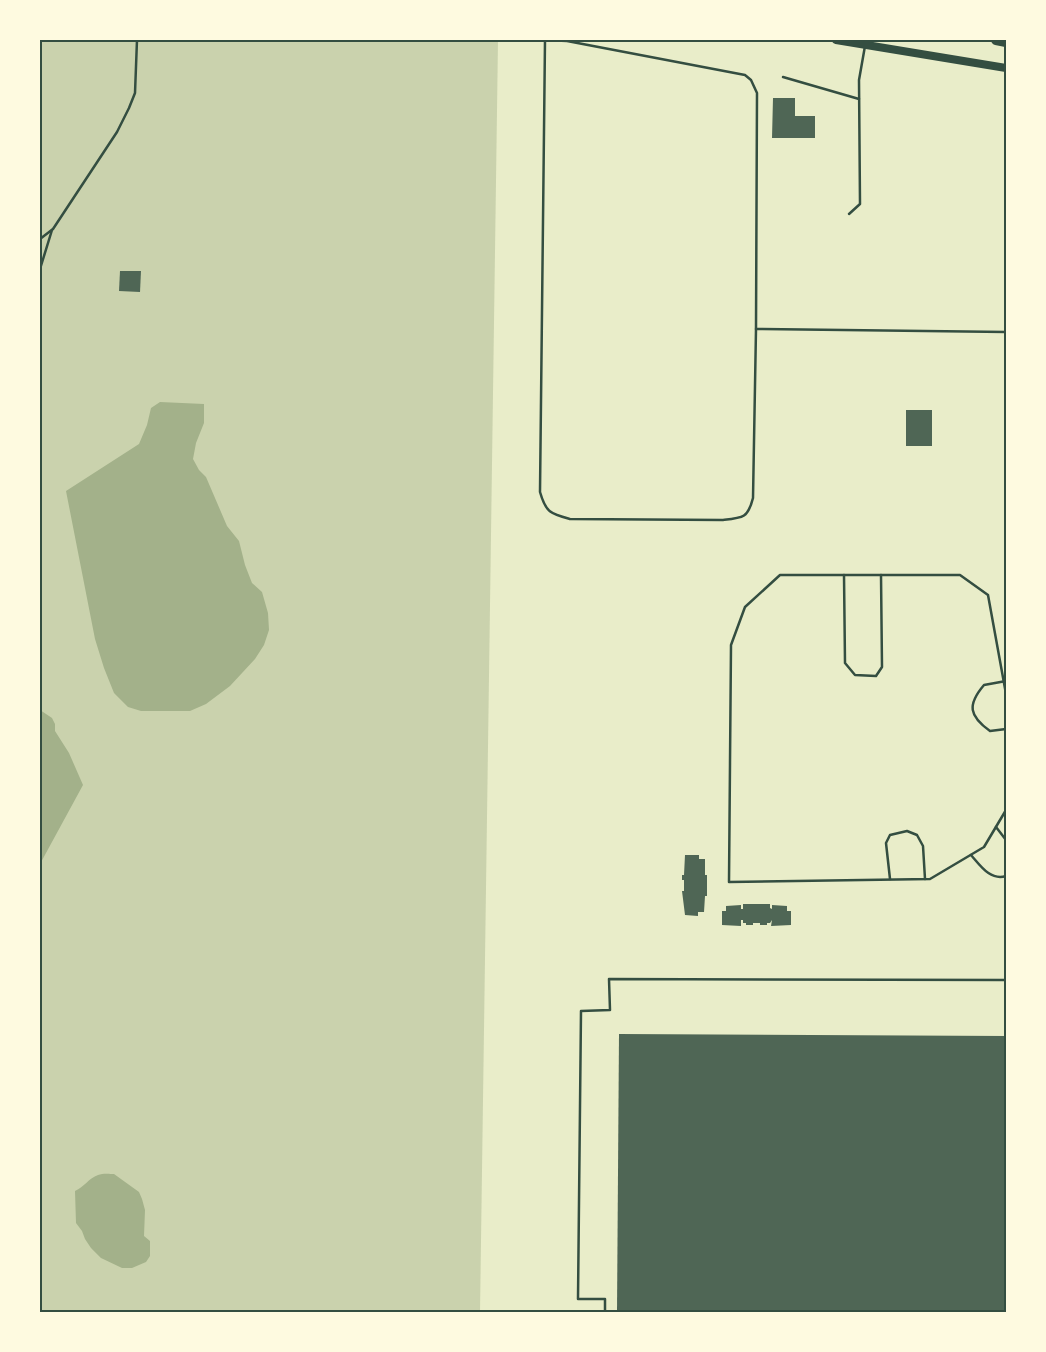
<svg xmlns="http://www.w3.org/2000/svg" width="1046" height="1352" font-family="'Noto Serif',serif">
<style>
.green{fill:#cad2ad}
.water{fill:#a3b18a}
.building{fill:#4f6655}
.lines{fill:none;stroke-linecap:round;stroke-linejoin:round}
.service{stroke:#344e41;stroke-width:2.5}
.secondary{stroke:#344e41;stroke-width:8}
.motorway{stroke:#344e41;stroke-width:10}
.neatline{fill:none;stroke:#344e41;stroke-width:2}
</style>
<rect width="100%" height="100%" fill="#e9edc9"/>
<path class="green" d="M40 40H498L480 1312H40Z"/>
<g class="water">
<path d="M160 402 204 404V423L196 443 193 459 199 470 206 477 227 526 239 541 245 565 252 583 262 592 268 613 269 630 264 645 255 659 230 686 206 704 190 711H141L128 707 114 693 104 668 95 639 66 491 139 444 147 425 151 408Z"/>
<path d="M40 710 52 718 55 724V731L69 753 83 785 40 864Z"/>
<path d="M114 1174 139 1192 142 1199 145 1210 144 1236 150 1241V1256L146 1262 132 1268H122L101 1258 91 1248 85 1239 82 1231 76 1223 75 1191C84 1187 89 1178 98 1175 103 1173 110 1174 114 1174Z"/>
</g>
<g class="building">
<path d="M773 98H795V116H815V138H772Z"/>
<path d="M120 271H141L140 292 119 291Z"/>
<rect x="906" y="410" width="26" height="36"/>
<path d="M685 855H699V859H705V875H707V896H705L704 912H698V916L685 915 682 891H684V880H682V875H684Z"/>
<path d="M743 904H770V908L772 909V905L787 906V911H791V925L771 926 772 920 770 923H767V925H760V923H753V925H746V923H743V920H741V926L722 925V911H726V906L741 905V909H743Z"/>
<path d="M619 1034 1006 1036V1312H617Z"/>
</g>
<g class="lines">
<g class="service">
<path d="M545 40 540 492C546 513 551 514 570 519L723 520C743 518 748 518 753 498L756 329 1006 332"/>
<path d="M545 40 567 41 745 75 751 80 757 93 756 329"/>
<path d="M783 77 859 99"/>
<path d="M849 214 860 204 859 80 865 46"/>
<path d="M40 239 53 229 117 132 129 108 135 93 137 40"/>
<path d="M40 269 52 230"/>
<path d="M844 575 845 663 855 675 876 676 882 667 881 575"/>
<path d="M1006 681 984 685C967 705 969 716 990 731L1006 729"/>
<path d="M1006 694 988 595 960 575H780L745 607 731 645 729 882 930 879 984 847 1006 810"/>
<path d="M996 827 1006 840"/>
<path d="M971 855C980 865 990 881 1006 876"/>
<path d="M890 879 886 843 890 835 907 831 917 835 923 846 925 879"/>
<path d="M605 1312V1299H578L581 1011 610 1010 609 979 1006 980"/>
</g>
<path class="secondary" d="M836 40 1006 68"/>
<path class="motorway" d="M996 40 1006 42"/>
</g>
<rect width="1046" height="1352" fill="none" stroke="#fefae0" stroke-width="82"/>
<rect x="41" y="41" width="964" height="1270" class="neatline"/>
</svg>
